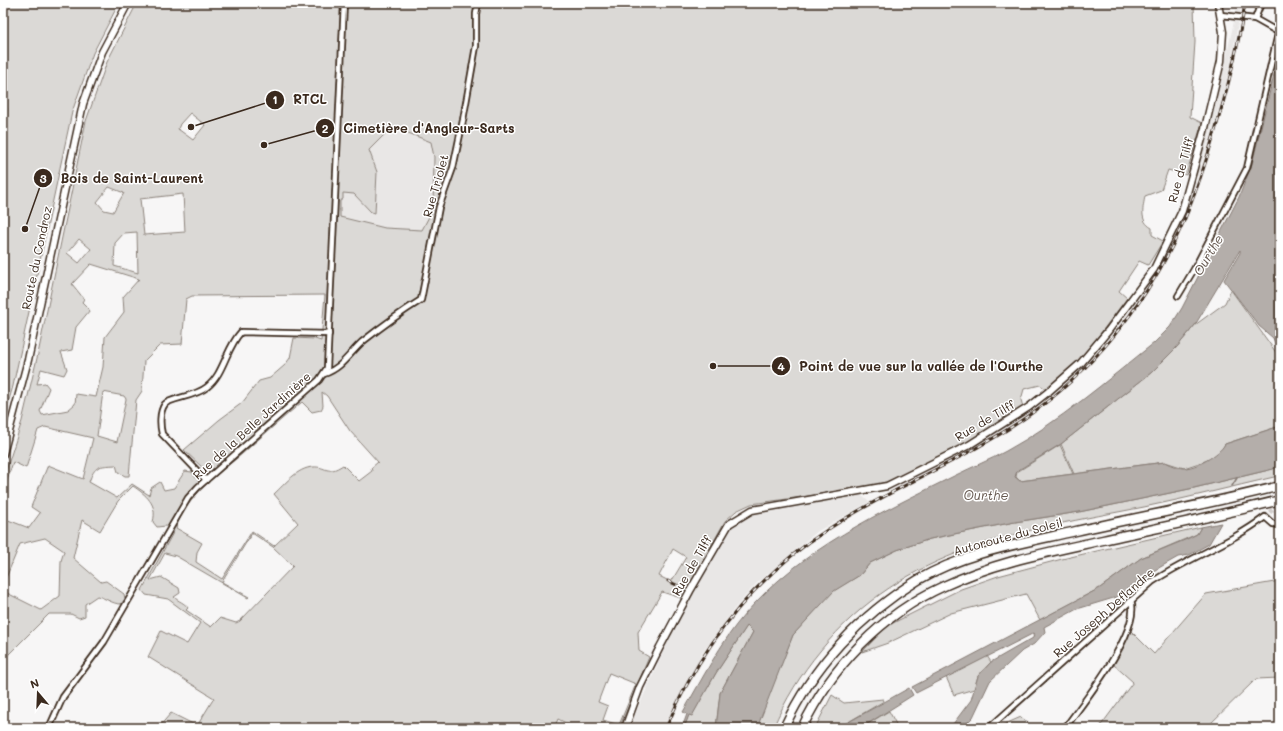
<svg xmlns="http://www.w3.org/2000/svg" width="1283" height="731" font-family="Mali,sans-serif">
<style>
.built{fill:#e9e7e6}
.green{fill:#dbd9d6;stroke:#8b827a;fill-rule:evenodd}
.water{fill:#b4aeaa;stroke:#847972}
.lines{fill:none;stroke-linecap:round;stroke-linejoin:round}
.stream{stroke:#847972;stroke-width:1.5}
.minor-tunnel{stroke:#d1cdcb;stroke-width:4.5;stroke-dasharray:4.5 2;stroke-linecap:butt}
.minor-casing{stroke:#3b2a1e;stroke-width:8}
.secondary-casing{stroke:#3b2a1e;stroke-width:9}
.motorway-casing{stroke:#3b2a1e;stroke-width:11}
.minor{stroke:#fff;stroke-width:4.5}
.secondary{stroke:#fff;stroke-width:6}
.motorway{stroke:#fff;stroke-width:8}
.rail-casing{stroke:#3b2a1e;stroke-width:3}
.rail{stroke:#fff;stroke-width:1.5;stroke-dasharray:4.5;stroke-linecap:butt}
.labels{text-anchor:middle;stroke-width:3;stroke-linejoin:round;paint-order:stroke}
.street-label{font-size:12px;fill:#3b2a1e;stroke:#fff}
.water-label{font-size:13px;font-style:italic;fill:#65584f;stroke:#fff}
.leader{fill:none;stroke:#3b2a1e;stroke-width:1.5}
.callout-dot{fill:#3b2a1e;stroke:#fff;stroke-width:1.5}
.mark-label{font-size:12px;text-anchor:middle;font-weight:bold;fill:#fff}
.callout-label{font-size:13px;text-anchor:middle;font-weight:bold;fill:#3b2a1e;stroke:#fff;stroke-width:3;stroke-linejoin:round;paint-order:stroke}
</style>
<rect width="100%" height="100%" fill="#f7f6f6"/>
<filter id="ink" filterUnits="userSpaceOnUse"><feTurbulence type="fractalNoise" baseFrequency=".025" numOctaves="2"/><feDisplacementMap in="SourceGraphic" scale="8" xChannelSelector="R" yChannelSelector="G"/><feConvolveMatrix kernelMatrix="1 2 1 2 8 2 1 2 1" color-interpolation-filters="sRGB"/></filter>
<g filter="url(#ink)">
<g class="built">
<path d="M1238 3H1242L1231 62 1225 89 1198 176 1195 174 1216 103Z"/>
<path d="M398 129 431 142 434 157 433 209 422 230 385 228 339 217 340 201 343 199V193L354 194 371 212 377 172 369 150 386 133Z"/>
<path d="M860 494 869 502 818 531 800 546 756 584 735 608 703 652 664 728H629L683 608 730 526 752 511Z"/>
</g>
<g class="green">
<path d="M3 3H119L93 53 72 112 13 386 3 421Z"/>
<path d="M137 3H180L181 5 185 3H1194L1195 42 1190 117 1202 123 1186 175 1168 170 1161 190 1145 196C1143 208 1139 221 1152 228V235L1163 241 1148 265 1139 261 1119 291 1127 298 1079 362 1046 389 1040 385 1024 389 1021 400 1023 407 981 437 886 482 859 489 751 504 736 511 725 521 680 602 681 598 662 592 638 632 639 651 649 657 620 726 622 728H576L558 719 554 728H158L171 713 197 726 214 698 148 657 161 631 187 644 200 623 168 599 146 595 142 590 174 531 166 526 157 527 153 522C158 504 146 495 133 486L118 501 100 531 82 520 73 558 101 582 106 581 124 594 125 599 121 604C112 604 106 598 97 596L85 604V616L79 618 71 614H49L3 660V591L41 610 60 596 61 561 64 551 45 538 20 544 3 585V523L8 520 29 528 40 513 31 507 48 465 83 479 93 438 45 427 38 430 26 468 13 462 3 493V480L22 421 38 354 86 121 107 62ZM190 113 205 125 193 140 178 129 180 124ZM398 129 431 142 434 157 433 209 422 230 385 228 340 217V201L343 199V193L354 194 371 212 375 213 377 172 369 150 386 133ZM109 187 124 193 113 212 104 210 97 202ZM183 194 185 232 144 235 140 199ZM137 232 138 273 114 266 115 243 124 233ZM79 239 91 249 79 263 67 253ZM91 264 139 279 123 297 124 312 105 337 103 367 96 397 76 394 75 404 68 410 42 415 40 411 49 388 45 383 37 384 41 369 64 375 67 369 61 352 72 350 76 327 90 310 82 302 84 299 72 284ZM325 295 321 341 315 339 294 338 290 358 285 365 270 378 259 381 242 403 219 420 184 450 204 469 196 478 192 472 185 471 174 488 164 490 160 482 151 488 149 495 132 484 117 498 89 482C95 465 99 466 116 465L118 472 125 476H129L136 400 142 391 144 361 160 345 182 344 186 299 192 296ZM103 392 124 396 126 399 117 442 97 436ZM322 392 327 396 350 431 378 462 371 468 372 471 359 481 343 465C326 476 327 466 313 467 297 468 285 484 274 494L298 523 274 546 252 531 222 579 196 562 197 552 202 543 176 528C187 496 217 475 242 454 262 436 282 419 302 402L312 412 321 410 323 406ZM252 533 273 547 293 566 240 621 236 623 220 618 211 627 186 610 188 608C184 602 179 602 174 597L180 593 179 588 161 577 150 580 165 553 176 556 248 598 249 597 222 582ZM673 549 686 557 671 582 659 576ZM609 673 636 684 619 725 603 720 608 706 598 702Z"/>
<path d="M1231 290 1280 358V426L1225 444 1221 451 1211 459 1184 468 1165 462 1074 474 1061 444 1152 372 1177 347 1195 325 1225 303Z"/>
<path d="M1060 445 1073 474 1020 481 1016 477 1017 472Z"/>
<path d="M1280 465V475L1274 477C1231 487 1188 498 1144 507 1021 531 905 547 820 651 801 674 785 700 773 728H757L766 700 793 635 833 591 860 575 870 563 897 550 930 539 959 533 1015 522 1079 512 1194 488 1273 469Z"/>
<path d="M1201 527 1197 534 1141 558 1100 588 1040 620 1026 594 951 613 888 643 862 652 887 626 961 589 998 576 1062 559Z"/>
<path d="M1280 581V678L1256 679 1206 728H1099L1133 682 1114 665 1130 630 1154 654 1206 594Z"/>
<path d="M747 626 753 632 720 693 716 728H684L689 714 692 715 716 673Z"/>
<path d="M987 656 991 662 978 676 974 689 954 695 946 677Z"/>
<path d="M832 695 844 703 883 699 884 701 838 728H815Z"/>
<path d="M889 711 897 726 896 728H861Z"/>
<path d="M1021 717 1033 728H996Z"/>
</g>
<g class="water">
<path d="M1280 50V197L1276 234 1280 260V356L1273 338 1259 326 1224 280 1240 253V250L1195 325 1177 347 1152 372 1061 444 1017 471 1015 477 1020 481 1165 462C1170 464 1178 468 1184 468 1196 468 1219 455 1225 444L1280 426V465L1273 469 1194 488 1079 512 1015 522 959 533 930 539 897 550 870 563 860 575 834 591 793 635 757 728H716L720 693 753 632 747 626 716 673 692 716 689 715 684 728H682L687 714 683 712C702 679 721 642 745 614 802 548 880 513 956 475 972 467 990 460 1006 451 1059 422 1106 381 1154 343L1170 327 1182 308 1239 197 1252 164Z"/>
<path d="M1221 523 1209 544 1189 555 1178 557 1148 574 1117 597 1077 609 1044 627 1045 632 1034 644 1022 651 990 681 973 717 962 728H950L971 700 978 676 991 662 1033 638 1034 633 916 693 912 687 1100 588 1141 558 1187 539 1197 534 1201 527Z"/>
<path d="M909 688 913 695 861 728H838Z"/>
</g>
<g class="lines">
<g class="stream">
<path d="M3 54 5 78 3 79"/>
<path d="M3 105 7 109 3 120"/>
<path d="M1232 486 1237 478"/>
</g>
<path class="minor-tunnel" d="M1265 517 1280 502"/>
<defs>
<g id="minor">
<path d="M1221 15 1255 19 1278 32"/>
<path d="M1255 19 1261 3"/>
<path d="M1178 296 1193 271 1247 168 1280 25"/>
<path d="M324 374C342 368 349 354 362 342 381 327 400 313 421 300L439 207 453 168 463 120 476 46V14L478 3"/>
<path d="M206 480 162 434C160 426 159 412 165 404 170 398 195 397 207 387 224 374 226 348 241 332L329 334"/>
<path d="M49 728 63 697 104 642 188 498 198 487 319 380 327 368 344 3"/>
<path d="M989 728 1152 582C1188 558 1231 543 1265 517L1273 524 1280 525"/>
<path d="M1065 728C1083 702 1142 631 1131 600"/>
</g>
<g id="secondary">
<path d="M3 454 28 360 83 104 102 52 128 3"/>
<path d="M625 728 640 687 660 647 690 591 729 524 752 510 887 486 969 445 1029 407 1048 392 1081 363 1108 331 1154 269 1182 211 1205 128 1221 61 1223 32 1218 3"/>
</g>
<g id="motorway">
<path d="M784 728C813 666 860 615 918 580 965 552 1024 543 1076 531 1144 516 1213 503 1280 486"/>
<path d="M802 728C831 667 882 614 944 586 995 562 1049 552 1103 540 1162 527 1221 515 1280 500"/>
</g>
</defs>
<use href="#minor" class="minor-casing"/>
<use href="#secondary" class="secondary-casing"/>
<use href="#motorway" class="motorway-casing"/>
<use href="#minor" class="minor"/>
<use href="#secondary" class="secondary"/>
<use href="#motorway" class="motorway"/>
<defs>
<g id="rail">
<path d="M668 581 685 589"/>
<path d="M666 728C701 646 755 576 830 528 893 487 964 460 1025 418 1091 373 1146 304 1179 232 1196 195 1208 156 1219 117 1230 79 1239 42 1245 3"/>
</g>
</defs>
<use href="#rail" class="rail-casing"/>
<use href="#rail" class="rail"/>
</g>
</g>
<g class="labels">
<g class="street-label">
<text transform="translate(1181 170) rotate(-75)" y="4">Rue de Tilff</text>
<text transform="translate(436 186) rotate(-74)" y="4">Rue Triolet</text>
<text transform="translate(37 258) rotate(-78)" y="4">Route du Condroz</text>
<text transform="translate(985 421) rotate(-31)" y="4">Rue de Tilff</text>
<text transform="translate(252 426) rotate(-42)" y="4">Rue de la Belle Jardinière</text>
<text transform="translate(1008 537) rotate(-15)" y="4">Autoroute du Soleil</text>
<text transform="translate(692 566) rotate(-60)" y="4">Rue de Tilff</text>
<text transform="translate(1104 613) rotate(-41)" y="4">Rue Joseph Deflandre</text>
</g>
<g class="water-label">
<text transform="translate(1208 255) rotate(-59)" y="5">Ourthe</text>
<text x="986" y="500">Ourthe</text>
</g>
</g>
<path class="leader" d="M191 127L275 100M264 145L325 128M25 229L43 178M713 366L781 366"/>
<g class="callout-dot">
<circle cx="191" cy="127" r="4"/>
<circle cx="264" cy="145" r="4"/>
<circle cx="25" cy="229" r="4"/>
<circle cx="713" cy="366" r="4"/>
<circle cx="275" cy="100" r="10"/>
<circle cx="325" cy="128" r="10"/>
<circle cx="43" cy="178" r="10"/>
<circle cx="781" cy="366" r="10"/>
</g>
<g class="mark-label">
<text x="275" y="104">1</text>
<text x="325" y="133">2</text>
<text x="43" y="183">3</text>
<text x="781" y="371">4</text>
</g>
<g class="callout-label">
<text x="310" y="104">RTCL</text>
<text x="429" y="133">Cimetière d'Angleur-Sarts</text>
<text x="132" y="183">Bois de Saint-Laurent</text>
<text x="921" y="371">Point de vue sur la vallée de l'Ourthe</text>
</g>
<rect width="1283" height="731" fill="none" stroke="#fff" stroke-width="16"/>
<rect x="8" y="8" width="1267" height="715" fill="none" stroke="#3b2a1e" stroke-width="1.5" filter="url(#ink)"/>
<g transform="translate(38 693) rotate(341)" stroke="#ffffff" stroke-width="3" paint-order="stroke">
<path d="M0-3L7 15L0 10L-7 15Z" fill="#3b2a1e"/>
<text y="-6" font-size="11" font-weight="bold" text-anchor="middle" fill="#3b2a1e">N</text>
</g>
</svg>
